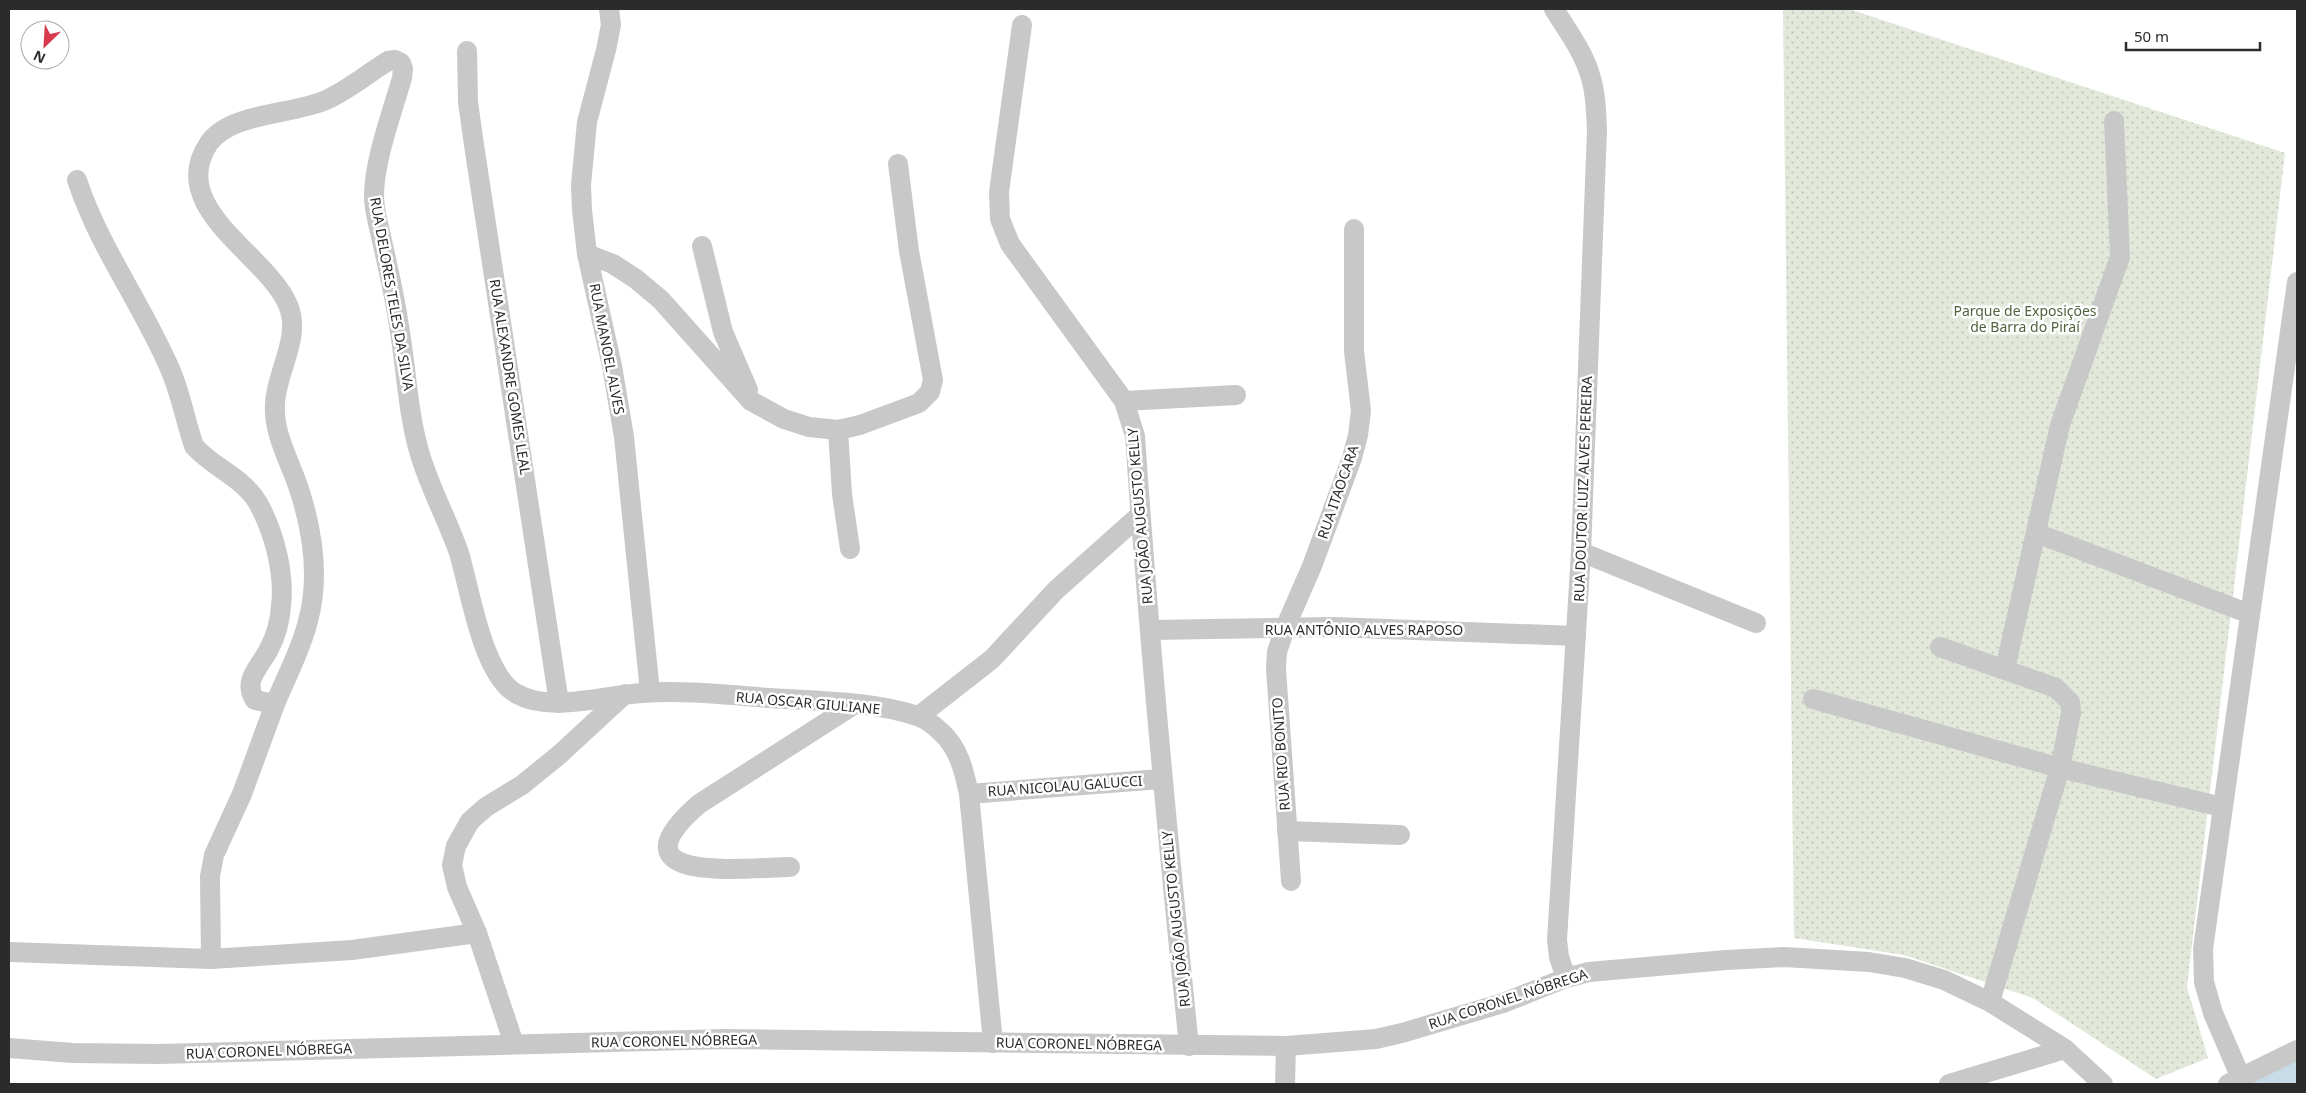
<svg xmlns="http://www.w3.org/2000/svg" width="2306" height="1093" font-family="'Noto Sans',sans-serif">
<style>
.park{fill:url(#park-dots)}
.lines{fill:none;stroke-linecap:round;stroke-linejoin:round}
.river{stroke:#c7dce7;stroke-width:32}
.minor{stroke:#c8c8c8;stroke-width:20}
.labels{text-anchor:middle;stroke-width:5;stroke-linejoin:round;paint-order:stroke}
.street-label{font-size:14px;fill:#2b2b2b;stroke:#fff}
.park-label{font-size:14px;fill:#50633d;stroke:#fff}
</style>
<defs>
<pattern id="park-dots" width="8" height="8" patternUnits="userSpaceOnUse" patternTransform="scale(1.25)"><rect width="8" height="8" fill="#e2e8da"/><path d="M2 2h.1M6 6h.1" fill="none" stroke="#c2c7bb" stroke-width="1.8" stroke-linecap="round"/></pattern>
</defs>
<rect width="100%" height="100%" fill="#fff"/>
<path class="park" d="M1783 9H1849L2285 153 2187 987 2208 1058 2156 1079 2033 998 1904 955 1794 938Z"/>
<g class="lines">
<path class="river" d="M2255 1084 2297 1065"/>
<g class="minor">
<path d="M609 9 611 25 606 50 587 122 581 185 582 210 587 254 612 366 624 437 650 692"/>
<path d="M1554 9C1567 30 1583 51 1590 75 1596 92 1596 112 1597 130L1581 552 1557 940 1559 957 1566 978"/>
<path d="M1022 25 999 192 1000 219 1010 244 1124 401 1135 436C1149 640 1168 843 1189 1046"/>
<path d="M467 51 468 102 474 145 559 703"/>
<path d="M77 180C99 247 142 304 170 369 181 394 185 420 194 446 213 468 243 477 258 503 274 532 285 573 281 606 280 621 276 636 269 649 260 667 242 681 255 700L275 704C286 677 301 650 308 621 320 577 313 532 299 489 290 461 273 434 275 404 276 372 302 337 288 305 267 254 165 208 209 143 231 112 293 115 326 100 348 90 367 74 388 61L395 60 401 63 403 69 402 78C392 113 374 161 374 196 374 211 379 226 382 241 388 267 394 294 398 320 406 363 407 409 419 451 429 487 447 518 459 553 470 589 482 675 517 694 550 713 606 695 642 693 684 690 727 695 769 698 814 701 874 701 917 716 925 719 935 726 941 732 959 748 964 771 969 794L993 1043"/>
<path d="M702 246 723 332 748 390"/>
<path d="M587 254 613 264 636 279 661 300 751 401 784 419 809 427 838 430 860 425 919 403 930 392 933 380 909 251 898 164"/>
<path d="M1124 401 1236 395"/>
<path d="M838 430 842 494 850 549"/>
<path d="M2036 533 2250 614"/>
<path d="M1581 552 1756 623"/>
<path d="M1151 630 1334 627 1576 636"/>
<path d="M1940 647 2056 688 2070 702 2071 713 2060 768 1990 1002"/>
<path d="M2005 669 2060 425 2120 257 2114 121"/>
<path d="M1813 699 2060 768 2222 807"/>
<path d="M919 716 992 659 1056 590 1140 515"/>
<path d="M969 794 1161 779"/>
<path d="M1287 831 1400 835"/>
<path d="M790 867C743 868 607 884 699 804L855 704"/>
<path d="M1291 881 1276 669 1277 652 1285 628 1312 566 1352 458 1358 435 1361 411 1354 351V229"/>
<path d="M9 952 211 959 352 950 477 933"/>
<path d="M211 959 210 876 214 855 242 794 275 704"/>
<path d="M514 1044 477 933 457 887 452 865 456 846 470 821 486 807 522 785 559 755 625 694"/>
<path d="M9 1048 73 1053 158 1054 725 1039 1286 1046 1376 1039 1402 1033 1503 1003 1566 978 1589 972 1726 960 1784 957 1869 962 1905 968 1944 980 1990 1002 2065 1049 2103 1084"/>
<path d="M2241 1078 2213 1013 2204 982 2203 949 2297 282"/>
<path d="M1285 1084 1286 1046"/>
<path d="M1949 1084 2065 1049"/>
<path d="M2228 1084 2297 1050"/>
</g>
</g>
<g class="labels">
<g class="street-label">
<text transform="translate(392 294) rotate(80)" y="5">RUA DELORES TELES DA SILVA</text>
<text transform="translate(607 349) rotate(79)" y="5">RUA MANOEL ALVES</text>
<text transform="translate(510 377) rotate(81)" y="5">RUA ALEXANDRE GOMES LEAL</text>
<text transform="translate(1583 489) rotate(-88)" y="5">RUA DOUTOR LUIZ ALVES PEREIRA</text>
<text transform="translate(1338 492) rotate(-71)" y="5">RUA ITAOCARA</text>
<text transform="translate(1140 516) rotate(-95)" y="5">RUA JOÃO AUGUSTO KELLY</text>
<text x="1364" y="635">RUA ANTÔNIO ALVES RAPOSO</text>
<text transform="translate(808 703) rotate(5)" y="5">RUA OSCAR GIULIANE</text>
<text transform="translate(1281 754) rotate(-94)" y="5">RUA RIO BONITO</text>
<text transform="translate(1065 786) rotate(-4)" y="5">RUA NICOLAU GALUCCI</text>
<text transform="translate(1176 919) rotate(-96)" y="5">RUA JOÃO AUGUSTO KELLY</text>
<text transform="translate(1508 999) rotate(-18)" y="5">RUA CORONEL NÓBREGA</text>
<text transform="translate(674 1041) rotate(-1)" y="5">RUA CORONEL NÓBREGA</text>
<text transform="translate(1079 1044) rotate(1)" y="5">RUA CORONEL NÓBREGA</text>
<text transform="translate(269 1051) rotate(-2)" y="5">RUA CORONEL NÓBREGA</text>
</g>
<g class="park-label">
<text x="2025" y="316">Parque de Exposições<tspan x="2025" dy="16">de Barra do Piraí</tspan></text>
</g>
</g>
<rect width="2306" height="1093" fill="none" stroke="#2b2b2b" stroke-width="20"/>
<g transform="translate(45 45) rotate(205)"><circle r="24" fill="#ffffff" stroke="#aaaaaa"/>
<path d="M0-4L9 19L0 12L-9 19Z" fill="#d7394a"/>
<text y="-8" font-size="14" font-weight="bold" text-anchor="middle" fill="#2b2b2b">N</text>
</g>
<path d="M2126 42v8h134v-8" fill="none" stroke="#2b2b2b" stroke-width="2.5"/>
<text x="2134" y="42" font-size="15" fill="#2b2b2b" stroke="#ffffff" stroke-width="4" paint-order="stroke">50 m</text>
</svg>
